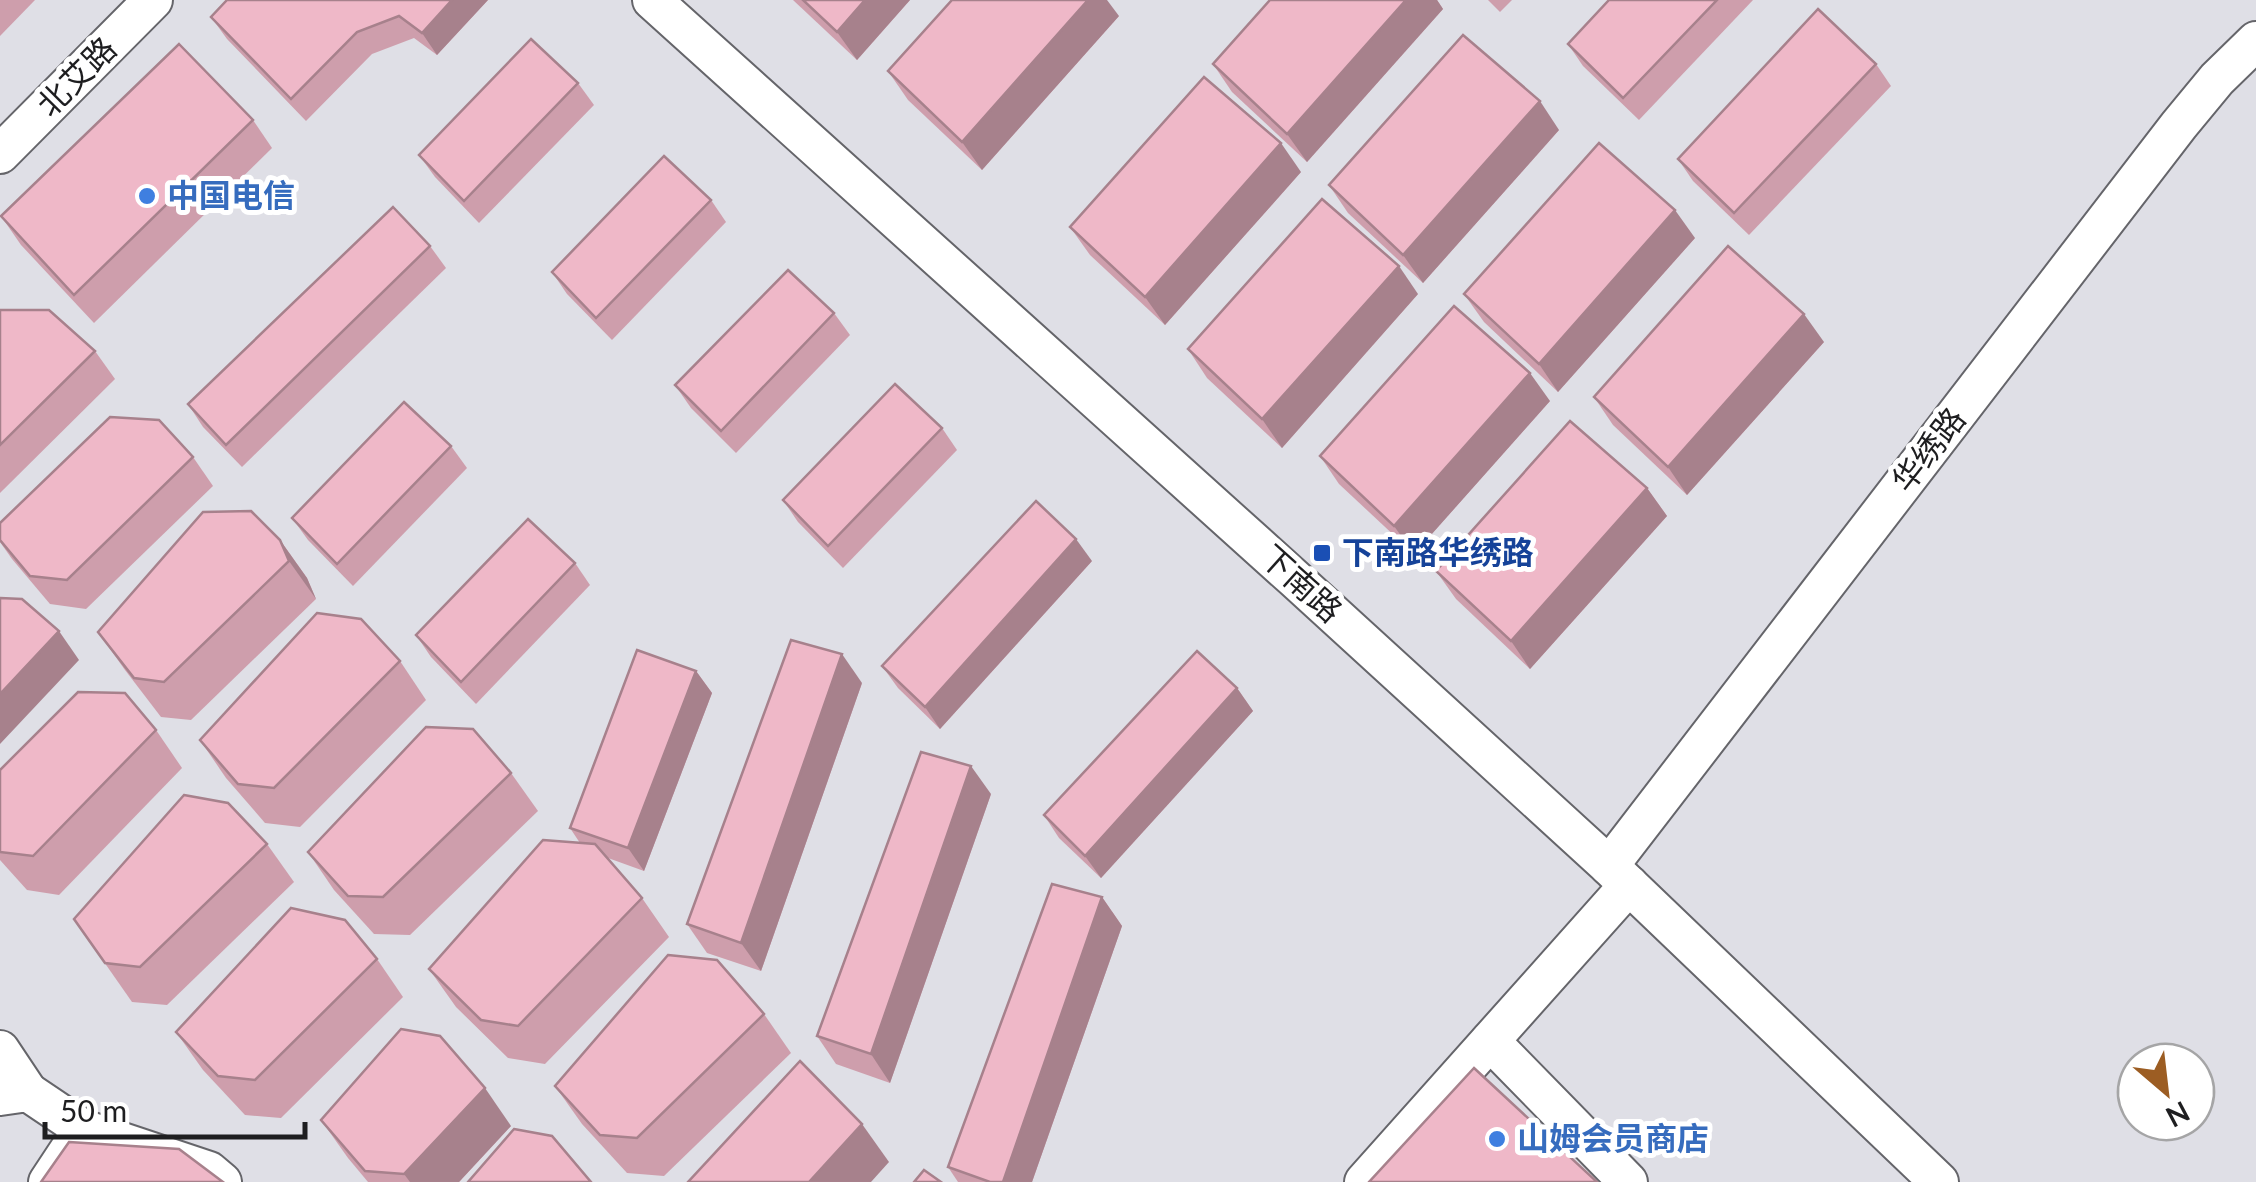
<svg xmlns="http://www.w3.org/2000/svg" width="2256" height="1182" font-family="Lato,'Noto Sans SC',sans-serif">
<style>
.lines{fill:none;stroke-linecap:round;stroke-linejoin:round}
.minor-casing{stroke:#65656a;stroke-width:42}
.minor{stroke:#fff;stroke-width:38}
.wall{fill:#ce9eac}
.shaded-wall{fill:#a7818c}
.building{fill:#efb8c8;stroke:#a7818c;stroke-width:2.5}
.shop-dot{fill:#3f7fe0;stroke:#fff;stroke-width:4}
.transit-dot{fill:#1a4fb4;stroke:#fff;stroke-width:4}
.labels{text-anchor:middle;stroke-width:10;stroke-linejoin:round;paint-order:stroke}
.street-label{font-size:32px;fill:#1e1e20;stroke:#fff}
.shop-label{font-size:32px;font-weight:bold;fill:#366cbe;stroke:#fff;text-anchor:start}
.transit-label{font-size:32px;font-weight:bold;fill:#164399;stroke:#fff;text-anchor:start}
</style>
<rect width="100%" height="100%" fill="#dfdfe6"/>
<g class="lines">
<defs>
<g id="minor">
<path d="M652 0 1296 580 1609 866 1939 1182"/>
<path d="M0 154 153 0"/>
<path d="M1609 866 2179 125 2217 79 2256 41"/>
<path d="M1490 1041 1628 1182"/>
<path d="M0 1050 28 1092"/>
<path d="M0 1096 28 1092 83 1129"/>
<path d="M48 1182 83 1129 209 1171 222 1182"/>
<path d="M1364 1182 1629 885"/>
</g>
</defs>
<use href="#minor" class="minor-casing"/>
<use href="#minor" class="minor"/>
</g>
<g class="wall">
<path d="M0 0H35L0 36Z"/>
<path d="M488 0 437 55 414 38 372 54 306 121 227 39 211 17Z"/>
<path d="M793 0H910L857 60Z"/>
<path d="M1270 0H1437L1443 9 1307 162 1232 92 1213 64Z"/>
<path d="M1488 0H1512L1500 12Z"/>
<path d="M1609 0H1753L1639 120 1583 66 1568 44Z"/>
<path d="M1119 16 982 170 908 100 888 71Z"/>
<path d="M1876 64 1891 86 1749 235 1693 181 1678 159Z"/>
<path d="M578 83 594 105 479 223 435 177 419 155Z"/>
<path d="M253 120 272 148 94 323 21 245 1 216Z"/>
<path d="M1559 130 1423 283 1348 213 1329 185Z"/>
<path d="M1301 172 1165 325 1090 255 1070 227Z"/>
<path d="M711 200 726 222 612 340 567 294 552 272Z"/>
<path d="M1695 238 1558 392 1484 322 1464 294Z"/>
<path d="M430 246 446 268 242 467 203 427 188 404Z"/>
<path d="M1418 294 1282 448 1207 378 1188 349Z"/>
<path d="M0 310 95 351 115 379 0 493Z"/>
<path d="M834 313 850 335 736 453 691 408 675 385Z"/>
<path d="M1824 342 1687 495 1613 425 1594 397Z"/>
<path d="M1550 401 1414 554 1339 484 1320 456Z"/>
<path d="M942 428 957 450 843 568 798 522 783 500Z"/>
<path d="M451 446 467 468 353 586 308 540 292 518Z"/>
<path d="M193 457 213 486 86 609 50 604 12 559 0 542V523Z"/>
<path d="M1647 488 1667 516 1530 669 1456 599 1436 571Z"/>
<path d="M280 540 307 578 316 599 191 720 161 717 125 670 98 632Z"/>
<path d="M1092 561 940 729 898 688 882 666Z"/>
<path d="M575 563 590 585 476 704 431 657 416 635Z"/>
<path d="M400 661 426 700 300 827 265 823 226 778 200 740Z"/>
<path d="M696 671 712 693 644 871 608 858 642 898 669 937 545 1064 508 1058 456 1007 429 969 580 843 570 828Z"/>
<path d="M862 683 761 971 707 953 687 924Z"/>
<path d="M1237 688 1253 711 1101 878 1059 838 1044 815Z"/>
<path d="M156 730 182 768 59 895 27 890 0 860V770Z"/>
<path d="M511 773 538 811 410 935 374 934 334 890 308 852Z"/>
<path d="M991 794 890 1083 836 1064 817 1036Z"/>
<path d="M267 844 294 882 167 1005 132 1002 74 919Z"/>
<path d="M1102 897 1122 926 1032 1182H958L948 1167Z"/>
<path d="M377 959 403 997 281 1118 245 1115 203 1070 176 1032Z"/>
<path d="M764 1014 791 1053 664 1176 627 1173 582 1124 555 1086Z"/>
<path d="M321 1120 511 1126 459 1182H368L348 1158Z"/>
</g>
<g class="shaded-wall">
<path d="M452 0H488L437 55 422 33Z"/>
<path d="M865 0H910L857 60 837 32Z"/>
<path d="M1088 0H1107L1119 16 982 170 962 142Z"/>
<path d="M1406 0H1437L1443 9 1307 162 1287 134Z"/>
<path d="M1540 101 1559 130 1423 283 1403 255Z"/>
<path d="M1281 143 1301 172 1165 325 1145 297Z"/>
<path d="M1675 210 1695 238 1558 392 1539 364Z"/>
<path d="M1399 266 1418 294 1282 448 1262 419Z"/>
<path d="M1804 314 1824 342 1687 495 1668 467Z"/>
<path d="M1530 373 1550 401 1414 554 1394 526Z"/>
<path d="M1647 488 1667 516 1530 669 1511 641Z"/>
<path d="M1076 539 1092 561 940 729 925 707Z"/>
<path d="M280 540 307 578 316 599 289 561Z"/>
<path d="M59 631 79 660 0 744V694Z"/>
<path d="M842 654 862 683 761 971 741 943Z"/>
<path d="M696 671 712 693 644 871 628 848Z"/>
<path d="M1237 688 1253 711 1101 878 1085 856Z"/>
<path d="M971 766 991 794 890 1083 871 1054Z"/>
<path d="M1102 897 1122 926 1032 1182H1003Z"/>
<path d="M485 1088 511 1126 459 1182H410L404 1174Z"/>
<path d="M862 1124 889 1162 871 1182H809Z"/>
</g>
<g class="building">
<path d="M227 0H452L422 33 399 16 357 32 291 99 211 17Z"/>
<path d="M803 0H865L837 32Z"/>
<path d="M952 0H1088L962 142 888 71Z"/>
<path d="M1270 0H1406L1287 134 1213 64Z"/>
<path d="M1609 0H1717L1623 98 1568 44Z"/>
<path d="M1818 9 1876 64 1734 213 1678 159Z"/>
<path d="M1463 35 1540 101 1403 255 1329 185Z"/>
<path d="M531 39 578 83 464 201 419 155Z"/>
<path d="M179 44 253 120 74 295 1 216Z"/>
<path d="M1204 77 1281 143 1145 297 1070 227Z"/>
<path d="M1599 143 1675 210 1539 364 1464 294Z"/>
<path d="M664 156 711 200 596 318 552 272Z"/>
<path d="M1322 199 1399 266 1262 419 1188 349Z"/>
<path d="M393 207 430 246 226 445 188 404Z"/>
<path d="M1728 246 1804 314 1668 467 1594 397Z"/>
<path d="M788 270 834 313 721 431 675 385Z"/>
<path d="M1454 306 1530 373 1394 526 1320 456Z"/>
<path d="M0 310H49L95 351 0 445Z"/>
<path d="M895 384 942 428 828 546 783 500Z"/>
<path d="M404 402 451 446 337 564 292 518Z"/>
<path d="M110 417 159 420 193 457 67 580 30 576 0 540V523Z"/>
<path d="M1570 421 1647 488 1511 641 1436 571Z"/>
<path d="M1036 501 1076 539 925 707 882 666Z"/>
<path d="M251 511 280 540 289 561 164 682 134 678 98 632 203 512Z"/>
<path d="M528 519 575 563 461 682 416 635Z"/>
<path d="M0 598 22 599 59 631 0 694Z"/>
<path d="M317 613 361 619 400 661 274 788 238 784 200 740Z"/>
<path d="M791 640 842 654 741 943 687 924Z"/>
<path d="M637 650 696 671 628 848 570 828Z"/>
<path d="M1197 651 1237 688 1085 856 1044 815Z"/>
<path d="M78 692 125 693 156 730 33 856 0 852V770Z"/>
<path d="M426 727 473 729 511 773 383 897 348 896 308 852Z"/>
<path d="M921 752 971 766 871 1054 817 1036Z"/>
<path d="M184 795 228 803 267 844 140 967 105 963 74 919Z"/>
<path d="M543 840 595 844 642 898 518 1026 481 1020 429 969Z"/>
<path d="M1052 884 1102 897 1003 1182H990L948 1167Z"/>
<path d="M291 908 345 920 377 959 255 1080 218 1076 176 1032Z"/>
<path d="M668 955 717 960 764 1014 637 1138 600 1135 555 1086Z"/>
<path d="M401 1029 440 1036 485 1088 404 1174 365 1171 321 1120Z"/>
<path d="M800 1061 862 1124 809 1182H688Z"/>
<path d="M1474 1068 1597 1182H1369Z"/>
<path d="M514 1129 552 1136 591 1182H468Z"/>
<path d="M69 1142 179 1149 223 1182H41Z"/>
<path d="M924 1170 941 1182H914Z"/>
</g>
<g class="shop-dot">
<circle cx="147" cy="196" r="10"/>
<circle cx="1497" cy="1139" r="10"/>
</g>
<rect class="transit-dot" x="1312" y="543" width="20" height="20" rx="5"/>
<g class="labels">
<g class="street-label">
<text transform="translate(77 77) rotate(-45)" y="11">北艾路</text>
<text transform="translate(1929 450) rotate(-52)" y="11">华绣路</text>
<text transform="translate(1301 584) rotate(42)" y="11">下南路</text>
</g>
<g class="shop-label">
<text x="167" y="207">中国电信</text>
<text x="1517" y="1150">山姆会员商店</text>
</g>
<g class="transit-label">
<text x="1342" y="564">下南路华绣路</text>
</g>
</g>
<g transform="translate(2166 1092) rotate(152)"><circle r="48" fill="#ffffff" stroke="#a5a5a6" stroke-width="2.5"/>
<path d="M0-8L18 38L0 25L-18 38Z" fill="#9c5d23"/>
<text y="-15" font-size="28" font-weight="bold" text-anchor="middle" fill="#1e1e20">N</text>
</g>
<path d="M45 1122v15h260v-15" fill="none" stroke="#1e1e20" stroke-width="5"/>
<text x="60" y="1122" font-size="30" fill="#1e1e20" stroke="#ffffff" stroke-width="8" paint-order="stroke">50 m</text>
</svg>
